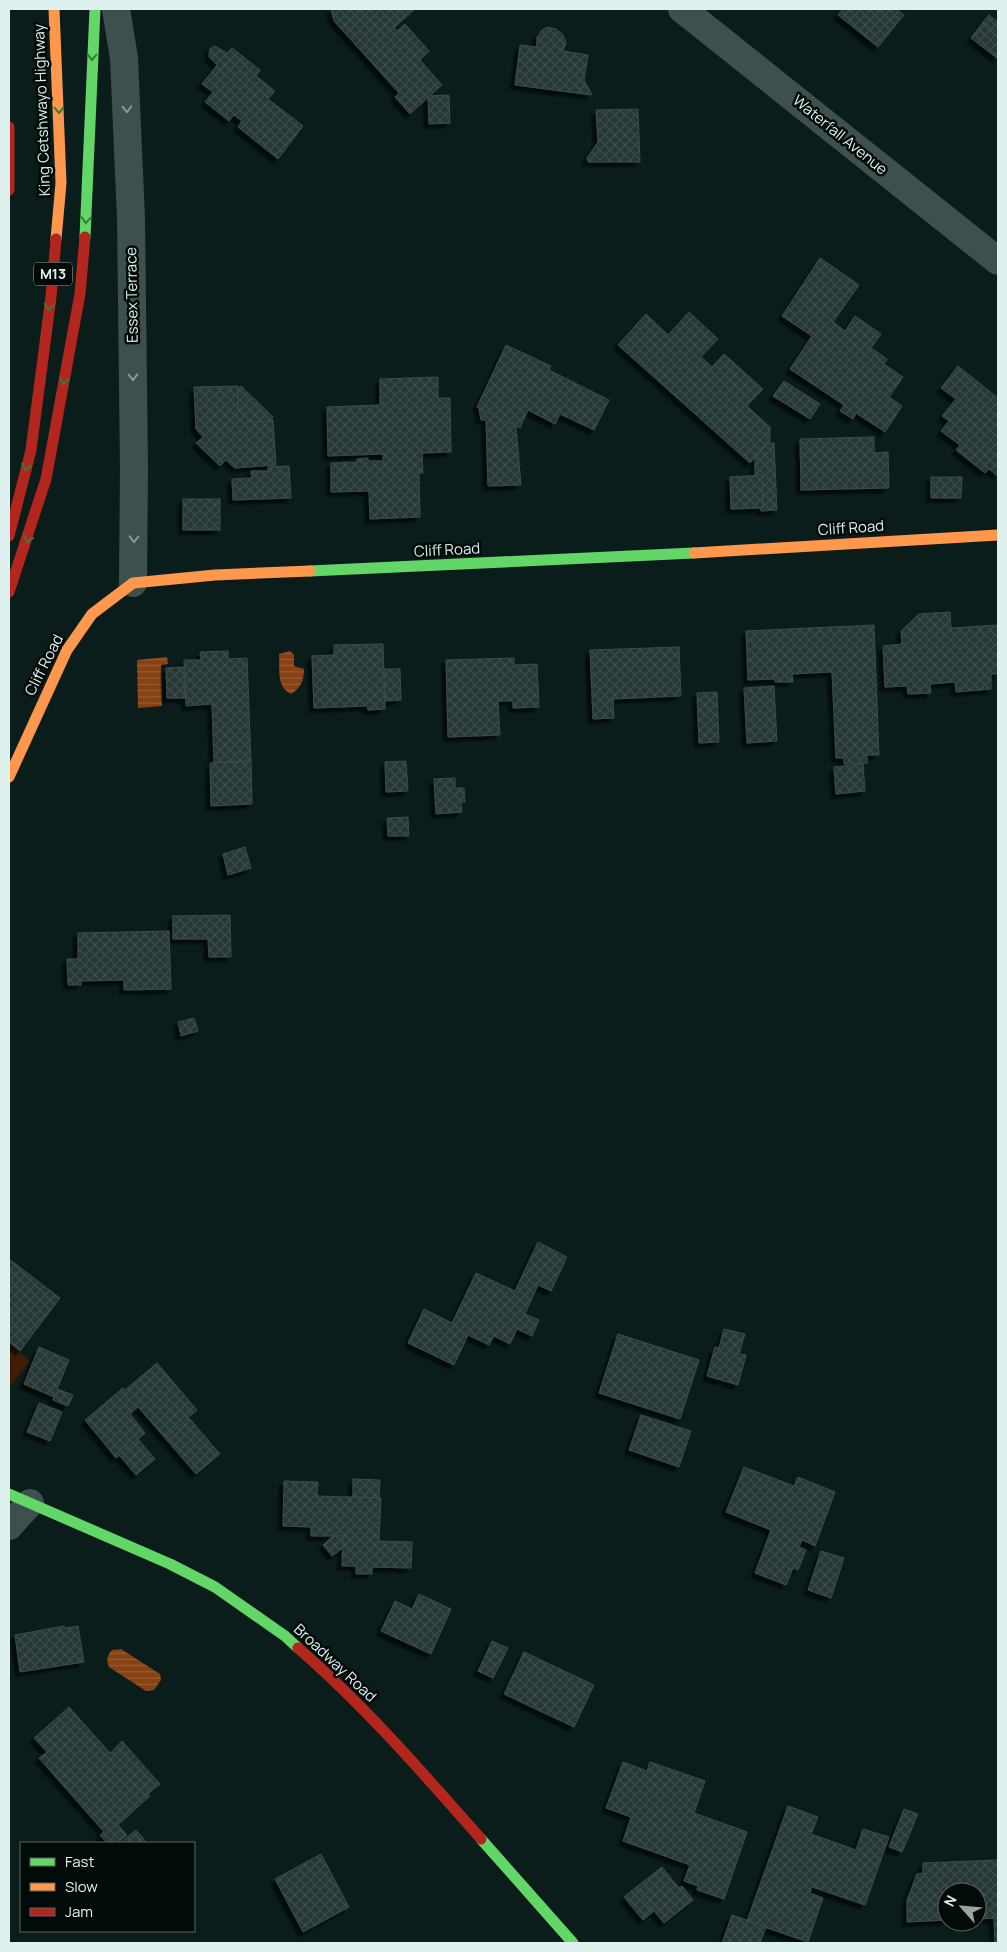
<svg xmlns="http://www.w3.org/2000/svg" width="1007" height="1952" font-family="Manrope,sans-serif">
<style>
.grass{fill:#3e1c06}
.water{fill:url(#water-rules)}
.building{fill:url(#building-cross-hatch);stroke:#3d4b4a;filter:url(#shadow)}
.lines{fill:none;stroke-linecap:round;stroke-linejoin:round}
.street{stroke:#3e504e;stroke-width:28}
.fast{stroke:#63d668;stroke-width:11}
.slow{stroke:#ff974d;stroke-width:11}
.jam{stroke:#b3261e;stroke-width:11}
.oneway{stroke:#377b3d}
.oneway2{stroke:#869896}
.labels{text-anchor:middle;stroke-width:5;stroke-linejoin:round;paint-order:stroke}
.shield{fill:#020b09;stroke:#9daca9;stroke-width:1}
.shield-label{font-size:14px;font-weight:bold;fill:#dff1ee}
.street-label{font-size:15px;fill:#dff1ee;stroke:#020b09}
</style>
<defs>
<pattern id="water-rules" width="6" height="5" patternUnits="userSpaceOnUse" patternTransform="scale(1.25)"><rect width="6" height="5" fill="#884113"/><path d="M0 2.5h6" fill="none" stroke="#985d36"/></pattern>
<pattern id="building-cross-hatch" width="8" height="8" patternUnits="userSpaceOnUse" patternTransform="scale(1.25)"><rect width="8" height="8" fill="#263736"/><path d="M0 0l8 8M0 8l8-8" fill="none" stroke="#3b4b4a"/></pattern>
<filter id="shadow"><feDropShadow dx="-4.5" dy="4.5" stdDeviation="1" flood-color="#0009"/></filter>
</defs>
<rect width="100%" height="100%" fill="#0b1d1b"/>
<path class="grass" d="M9 1344 30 1361 9 1388Z"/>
<g class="water">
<path d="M290 651 294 655V666L304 669C304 680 301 688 291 694 276 687 280 668 279 654Z"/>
<path d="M167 657 168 664 161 665 162 706 138 708 137 660Z"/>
<path d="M121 1649 160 1674 161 1680 154 1690 146 1691 109 1667C106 1659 107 1656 112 1650Z"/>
</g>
<g class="building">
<path d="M331 9H415L394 28 397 31 405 24 429 51 420 60 442 85 410 114 395 97 399 93 334 21Z"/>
<path d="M843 9H896L904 15 878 47 838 15Z"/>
<path d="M989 15 998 22V33L983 22Z"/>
<path d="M983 22 998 33V59L971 38Z"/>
<path d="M548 27 556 29 563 35 566 43 563 51 588 55 584 80 592 95 515 85 520 45 537 47V37L542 30Z"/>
<path d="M215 46 227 53 232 48 260 70 256 76 275 91 268 99 303 126 278 159 238 127 242 121 234 115 229 121 205 102 213 92 202 84 217 65 209 57 210 49Z"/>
<path d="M449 95 450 123 429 124 428 96Z"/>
<path d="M638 109 640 162H588L587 158 598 142 596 110Z"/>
<path d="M820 258 859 285 833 322 845 331 855 316 881 334 871 348 887 359 884 364 903 377 889 397 902 406 885 432 856 413 853 419 840 411 844 405 790 369 812 336 782 316Z"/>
<path d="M689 312 718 339 701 357 712 367 724 354 763 389 747 406 770 427V441L750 463 618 345 646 314 668 335Z"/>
<path d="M506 345 551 366 549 370 609 400 594 430 560 414 555 424 528 410 520 428 477 407Z"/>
<path d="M958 366 998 398V476L989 469 985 473 956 450 960 445 941 431 949 421 942 416 956 399 941 388Z"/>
<path d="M438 377V398H450L451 452 422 453 423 473H419L420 517 370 519 369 491 331 492V463L357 462V459L368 458V461H383V454L328 456 327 407 380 405V379Z"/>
<path d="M784 381 820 404 810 419 773 396Z"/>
<path d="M238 386V410L251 422 273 420 276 465 235 468 226 460 220 466 196 443 203 437 196 429 194 387Z"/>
<path d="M241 386 273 417 270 421 251 422 238 410V389Z"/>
<path d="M479 408 516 426 521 485 488 486 486 420H481Z"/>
<path d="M874 437V453L888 452 889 488 801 490 800 439Z"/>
<path d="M768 443H774L777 510 761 511 760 508H763L762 475 755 476V458Z"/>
<path d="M289 466 291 498 233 500 232 479 252 478 251 471H268V467Z"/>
<path d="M762 475 763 508 731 509 730 477Z"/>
<path d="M931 477H962L961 498H931Z"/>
<rect x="183" y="499" width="37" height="31"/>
<path d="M950 612 951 628 998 625V674H991V689L956 692 955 682 930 684 931 693 908 694 907 686 885 687 883 646 902 644 901 631 919 614Z"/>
<path d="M874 625 879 755H867V763L844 764V758H836L832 672 792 674 793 682H775V679L748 680 746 631Z"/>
<path d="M383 644 385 709 368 710 367 706 314 708 312 656 334 655V645Z"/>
<path d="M679 647 681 696 613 699 614 718 593 719 590 650Z"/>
<path d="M228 651V659L247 658 251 761 214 762 212 704 186 706 184 660H201L200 652Z"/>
<path d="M514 658V665L537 664 539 707 513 708V701H498L500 735 448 737 446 660Z"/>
<path d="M184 667 185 698H167L166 668Z"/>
<path d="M384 669H400L401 700 385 701Z"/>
<path d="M774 686 777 741 747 743 744 688Z"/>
<path d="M717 692 719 742 699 743 697 693Z"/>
<path d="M251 761 252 804 211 806 210 763Z"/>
<path d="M406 761 408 791 386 792 385 762Z"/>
<path d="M863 764 865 791 836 794 834 767Z"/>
<path d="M455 778V788H464L465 802H461L462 812 436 814 434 779Z"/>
<path d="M408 817 409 836H388L387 818Z"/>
<path d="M245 847 251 868 228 875 223 854Z"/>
<path d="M230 915 231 957H209L208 939H173V916Z"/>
<path d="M169 931 171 989 124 990V980L81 981V985H68L67 959H78V933Z"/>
<path d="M194 1018 198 1031 181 1036 178 1022Z"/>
<path d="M538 1242 567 1257 551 1291 538 1285 525 1314 539 1320 532 1336 517 1329 510 1344 494 1336 489 1345 468 1335 454 1365 408 1343 424 1309 452 1323 476 1273 515 1291Z"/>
<path d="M9 1259 60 1298 20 1351 9 1342Z"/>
<path d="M724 1329 745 1334 739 1354 746 1355 738 1385 707 1376 715 1347 719 1348Z"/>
<path d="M618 1334 699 1360 680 1419 599 1393Z"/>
<path d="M39 1347 69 1360 57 1389 73 1395 68 1406 53 1400 54 1397 24 1384Z"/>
<path d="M157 1363 197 1410 165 1438 138 1407 130 1414 145 1433 116 1458 85 1420 123 1388 125 1390Z"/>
<path d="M39 1403 62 1412 50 1441 27 1432Z"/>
<path d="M641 1415 691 1431 679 1467 629 1450Z"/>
<path d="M189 1418 220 1454 196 1474 165 1438Z"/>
<path d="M138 1439 155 1459 136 1475 119 1455Z"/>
<path d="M744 1467 794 1486 798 1477 835 1492 815 1546 802 1540 799 1547 806 1550 798 1570 793 1568 786 1585 755 1573 771 1530 726 1512Z"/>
<path d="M353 1479 380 1480 379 1498 353 1497Z"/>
<path d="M284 1481 318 1482 317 1496 381 1498 379 1541 412 1542 411 1568 372 1567V1574H356V1566H342L343 1536H311V1527L283 1526Z"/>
<path d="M333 1536H343V1548L332 1556 323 1545Z"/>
<path d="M821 1551 844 1558 831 1598 808 1590Z"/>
<path d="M419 1594 451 1609 431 1654 381 1631 395 1601 412 1609Z"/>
<path d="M64 1626 65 1628 78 1626 84 1662 20 1672 15 1635Z"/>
<path d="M492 1641 508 1648 493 1678 478 1671Z"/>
<path d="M524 1652 594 1685 574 1727 504 1694Z"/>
<path d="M69 1707 110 1753 122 1741 160 1784 148 1794 150 1796 118 1825 127 1835 117 1843H107L100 1835 104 1832 39 1758 47 1752 34 1738Z"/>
<path d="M623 1762 647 1771 650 1762 705 1781 694 1813 747 1832 724 1899 697 1890 698 1886 684 1881 690 1865 623 1841 631 1817 606 1808Z"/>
<path d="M788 1806 818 1817 811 1834 856 1850 863 1829 889 1837 865 1905 812 1887 810 1893 823 1898 808 1942 747 1921Z"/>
<path d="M904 1809 918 1814 902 1852 889 1847Z"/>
<path d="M136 1830 147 1843H120Z"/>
<path d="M321 1854 349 1907 303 1932 275 1879Z"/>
<path d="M998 1860V1918L977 1919V1892H947V1920L907 1922V1900L917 1874 923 1873V1863Z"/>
<path d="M662 1867 679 1888 682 1886 693 1900 664 1923 635 1888Z"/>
<path d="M635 1888 654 1911 643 1920 624 1897Z"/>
<path d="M732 1915 766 1927 760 1943H722Z"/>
<path d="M994 1918H998V1943H995Z"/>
</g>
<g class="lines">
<g class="street">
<path d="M116 9 124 58 131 218 134 469 133 583"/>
<path d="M682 9 998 261"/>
<path d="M9 1526 30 1503"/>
</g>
<g class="fast">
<path d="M85 237 95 9"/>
<path d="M310 571 694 553"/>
<path d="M9 1494 170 1564 215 1587 285 1636 298 1648"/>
<path d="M481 1839 573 1943"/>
</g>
<g class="slow">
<path d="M54 9 61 183 56 239"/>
<path d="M694 553 998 535"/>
<path d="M9 777 67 650 92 614 133 583 215 575 310 571"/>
</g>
<g class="jam">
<path d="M9 127V190"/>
<path d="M9 536 31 450 51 297 56 239"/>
<path d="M9 592 46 479 80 294 85 237"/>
<path d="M298 1648C365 1706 423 1773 481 1839"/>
</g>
</g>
<defs><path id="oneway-chevron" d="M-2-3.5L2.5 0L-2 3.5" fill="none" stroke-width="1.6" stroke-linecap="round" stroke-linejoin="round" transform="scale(1.25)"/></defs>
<g class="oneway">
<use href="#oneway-chevron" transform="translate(92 57) rotate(92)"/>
<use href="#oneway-chevron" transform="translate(59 110) rotate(88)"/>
<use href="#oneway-chevron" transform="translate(86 220) rotate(94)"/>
<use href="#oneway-chevron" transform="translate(49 307) rotate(98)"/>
<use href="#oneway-chevron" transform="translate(64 381) rotate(100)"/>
<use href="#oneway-chevron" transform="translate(26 467) rotate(104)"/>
<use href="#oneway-chevron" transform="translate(28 539) rotate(109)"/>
</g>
<g class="oneway2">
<use href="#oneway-chevron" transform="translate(127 109) rotate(87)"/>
<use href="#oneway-chevron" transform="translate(133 377) rotate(89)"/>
<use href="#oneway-chevron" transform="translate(134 539) rotate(91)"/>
</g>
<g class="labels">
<rect class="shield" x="34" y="262.5" width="38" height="23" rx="4"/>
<g class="shield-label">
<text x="53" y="279">M13</text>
</g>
<g class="street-label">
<text transform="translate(42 110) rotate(-92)" y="5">King Cetshwayo Highway</text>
<text transform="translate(840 135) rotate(39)" y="5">Waterfall Avenue</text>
<text transform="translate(132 295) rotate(-91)" y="5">Essex Terrace</text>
<text transform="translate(851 528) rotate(-4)" y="5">Cliff Road</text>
<text transform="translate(447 550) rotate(-3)" y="5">Cliff Road</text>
<text transform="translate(44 665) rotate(-63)" y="5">Cliff Road</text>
<text transform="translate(335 1663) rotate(43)" y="5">Broadway Road</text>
</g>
</g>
<rect width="1007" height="1952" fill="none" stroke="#dff1ee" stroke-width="20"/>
<rect x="20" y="1842" width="175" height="90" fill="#020b09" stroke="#5a6765"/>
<rect x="30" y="1858" width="25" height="8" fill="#63d668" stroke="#5a6765"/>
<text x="65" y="1867" font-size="15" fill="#dff1ee">Fast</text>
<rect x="30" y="1883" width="25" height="8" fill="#ff974d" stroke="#5a6765"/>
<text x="65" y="1892" font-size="15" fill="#dff1ee">Slow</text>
<rect x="30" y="1908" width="25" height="8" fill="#b3261e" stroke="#5a6765"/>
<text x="65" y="1917" font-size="15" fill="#dff1ee">Jam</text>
<g transform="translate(962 1907) rotate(297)"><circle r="24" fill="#020b09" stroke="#5a6765"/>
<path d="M0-4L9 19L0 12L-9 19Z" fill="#95a7a4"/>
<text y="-8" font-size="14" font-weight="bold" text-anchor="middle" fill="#dff1ee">N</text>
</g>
</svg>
